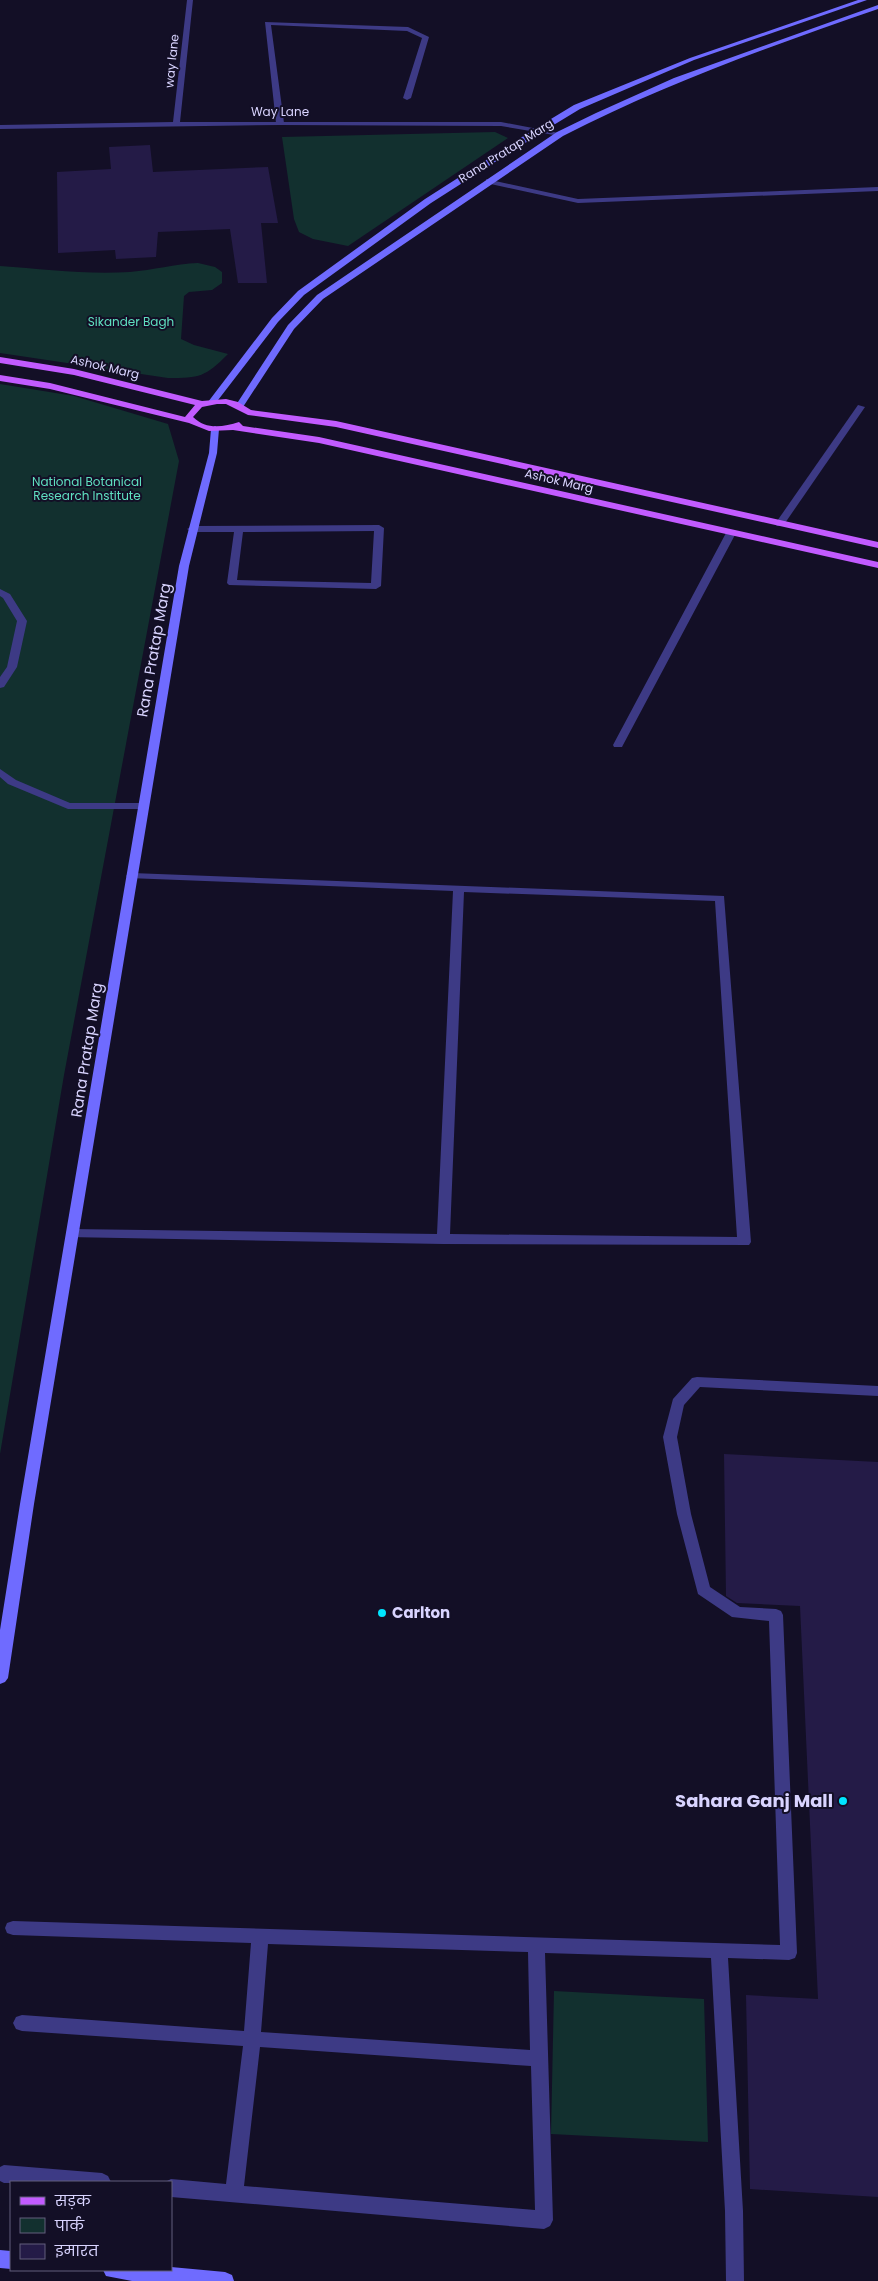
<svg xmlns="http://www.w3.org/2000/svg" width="878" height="2281" font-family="Poppins,'Noto Sans Devanagari',sans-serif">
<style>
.green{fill:#12302f}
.building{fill:#241b47}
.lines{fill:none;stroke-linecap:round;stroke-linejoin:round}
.lane{fill:#3d3a85;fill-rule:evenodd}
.street{fill:#3d3a85;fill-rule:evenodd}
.secondary{fill:#6f6bff;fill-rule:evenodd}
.primary{fill:#c25bff;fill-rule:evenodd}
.poi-dot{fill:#00e5ff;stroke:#130f26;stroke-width:2}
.labels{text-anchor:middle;stroke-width:4;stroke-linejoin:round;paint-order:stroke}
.far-street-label{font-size:12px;fill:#d9d4ff;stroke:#130f26}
.far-park-label{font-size:12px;fill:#5fe0c0;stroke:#130f26}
.street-label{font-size:15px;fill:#d9d4ff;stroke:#130f26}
.poi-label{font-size:15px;font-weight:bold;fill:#d9d4ff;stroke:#130f26;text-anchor:start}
.near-poi-label{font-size:18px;font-weight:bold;fill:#d9d4ff;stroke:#130f26;text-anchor:end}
</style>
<rect width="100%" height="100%" fill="#130f26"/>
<g class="green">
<path d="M495 132 508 138 348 246 313 239 299 232 294 219 282 137Z"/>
<path d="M198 263 215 267 222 272V283L212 290 189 292 184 296 181 339 194 345 228 354C205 377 200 378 168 378L0 353V266C43 269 87 275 130 272 153 270 175 264 198 263Z"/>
<path d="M0 384 74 396 168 424 179 461 64 1075 0 1454Z"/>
<path d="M554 1991 704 1999 708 2142 551 2134Z"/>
</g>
<g class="building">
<path d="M150 145 153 172 268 167 278 223H261L267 283H238L230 229 158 232 156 257 116 259 115 250 58 253 57 172 111 169 109 147Z"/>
<path d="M724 1454 878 1462V2197L750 2189 746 1995 818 1999 800 1606 737 1603 726 1596Z"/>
</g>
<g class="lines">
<g class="lane">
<path d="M265 22 408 27 429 37 411 98 407 100 403 98 422 38 407 31 271 25 284 123 280 125 276 123Z"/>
<path d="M486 179 578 199 878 187V191L578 203 486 183Z"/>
<path d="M858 405 865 407 783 526H777L775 524Z"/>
<path d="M379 525 384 528 381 586 376 589 229 585 227 583 234 532H192L187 529 192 526ZM374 531 371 583 237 580 243 532Z"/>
<path d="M0 589 10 594 27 621 17 667 4 687 0 688V677L7 667 17 621 3 598 0 596Z"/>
<path d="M0 769 16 780 70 803H144L149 806 144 809H68L8 784 0 777Z"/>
<path d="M697 1377 878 1386V1396L700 1387 684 1405 677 1437 691 1514 710 1587 740 1607 776 1609 781 1611 783 1615 797 1953 795 1958 789 1960 728 1958 743 2211 744 2281H726L725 2211 711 1958 545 1953 553 2220 550 2226 544 2229 171 2197V2182H165L171 2179 226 2184 243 2046 22 2031 16 2029 13 2023 16 2017 22 2015 244 2031 251 1943 13 1935 7 1933 5 1928 7 1923 13 1921 780 1945 769 1621 732 1617 698 1594 677 1514 663 1437 673 1399 692 1378ZM268 1944 528 1952 530 2050 261 2032ZM260 2047 531 2066 535 2210 244 2186Z"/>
<path d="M4 2165 102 2173 108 2176 111 2182 4 2183 0 2181V2167Z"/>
</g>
<g class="street">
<path d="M187 0H193L180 122H501L564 134 560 136 501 126 280 125 0 129V125L173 122Z"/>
<path d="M731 530 736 533 623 745 622 747H614L613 745 726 533Z"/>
<path d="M132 873 724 896 751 1242 749 1245 443 1244 67 1237 66 1234 67 1231 72 1229 437 1234 453 891 128 878 126 876 128 874ZM464 892 715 901 737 1237 450 1234Z"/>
</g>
<g class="secondary">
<path d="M858 0H867L694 60 580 109 547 129 431 203 304 295 278 322 215 404 208 402 272 318 298 291 425 199 541 125 574 105 690 58Z"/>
<path d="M878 5V9C771 46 664 84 563 136L323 299 294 329 243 407 236 405 288 325 317 295 557 132 596 113 674 78Z"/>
<path d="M215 426 219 429 217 453 189 566 34 1504 8 1678 5 1682 0 1684V1630L20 1504 179 566 209 453 211 429Z"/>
<path d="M0 2250 11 2251V2269L0 2268Z"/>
<path d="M171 2267 225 2272 232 2275 234 2281H132L106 2276 103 2270H171Z"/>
</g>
<path class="primary" d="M0 357 74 369 202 401 226 399 238 402 251 410 336 421 878 542V548L336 427 248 415 226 404H217L202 407 193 417C206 430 223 427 239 422L243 426 319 437 878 562V568L319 443 233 430 209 431 189 423 50 389 0 381V375L50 383 185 417 195 405 74 375 0 363Z"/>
</g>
<g class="poi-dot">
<circle cx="382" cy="1613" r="5"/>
<circle cx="843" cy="1801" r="5"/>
</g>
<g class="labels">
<g class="far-street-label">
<text transform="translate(172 61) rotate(-84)" y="4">way lane</text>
<text x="280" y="116">Way Lane</text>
<text transform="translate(506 151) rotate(-32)" y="4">Rana Pratap Marg</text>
<text transform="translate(105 367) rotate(13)" y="4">Ashok Marg</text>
<text transform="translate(559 481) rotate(13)" y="4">Ashok Marg</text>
</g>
<g class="far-park-label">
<text x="131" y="326">Sikander Bagh</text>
<text x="87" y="486">National Botanical<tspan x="87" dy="14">Research Institute</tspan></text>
</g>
<g class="street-label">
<text transform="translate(154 650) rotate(-80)" y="5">Rana Pratap Marg</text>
<text transform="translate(87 1050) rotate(-81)" y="5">Rana Pratap Marg</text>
</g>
<g class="poi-label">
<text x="392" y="1618">Carlton</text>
</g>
<g class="near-poi-label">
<text x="833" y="1807">Sahara Ganj Mall</text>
</g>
</g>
<rect x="10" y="2181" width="162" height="90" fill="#130f26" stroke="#625e7d"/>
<rect x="20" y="2197" width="25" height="8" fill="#c25bff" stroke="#625e7d"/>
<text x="55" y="2206" font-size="15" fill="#d9d4ff">सड़क</text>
<rect x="20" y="2218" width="25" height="15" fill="#12302f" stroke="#625e7d"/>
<text x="55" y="2231" font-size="15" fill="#d9d4ff">पार्क</text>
<rect x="20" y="2244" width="25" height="15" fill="#241b47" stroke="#625e7d"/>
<text x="55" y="2256" font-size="15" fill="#d9d4ff">इमारत</text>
</svg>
